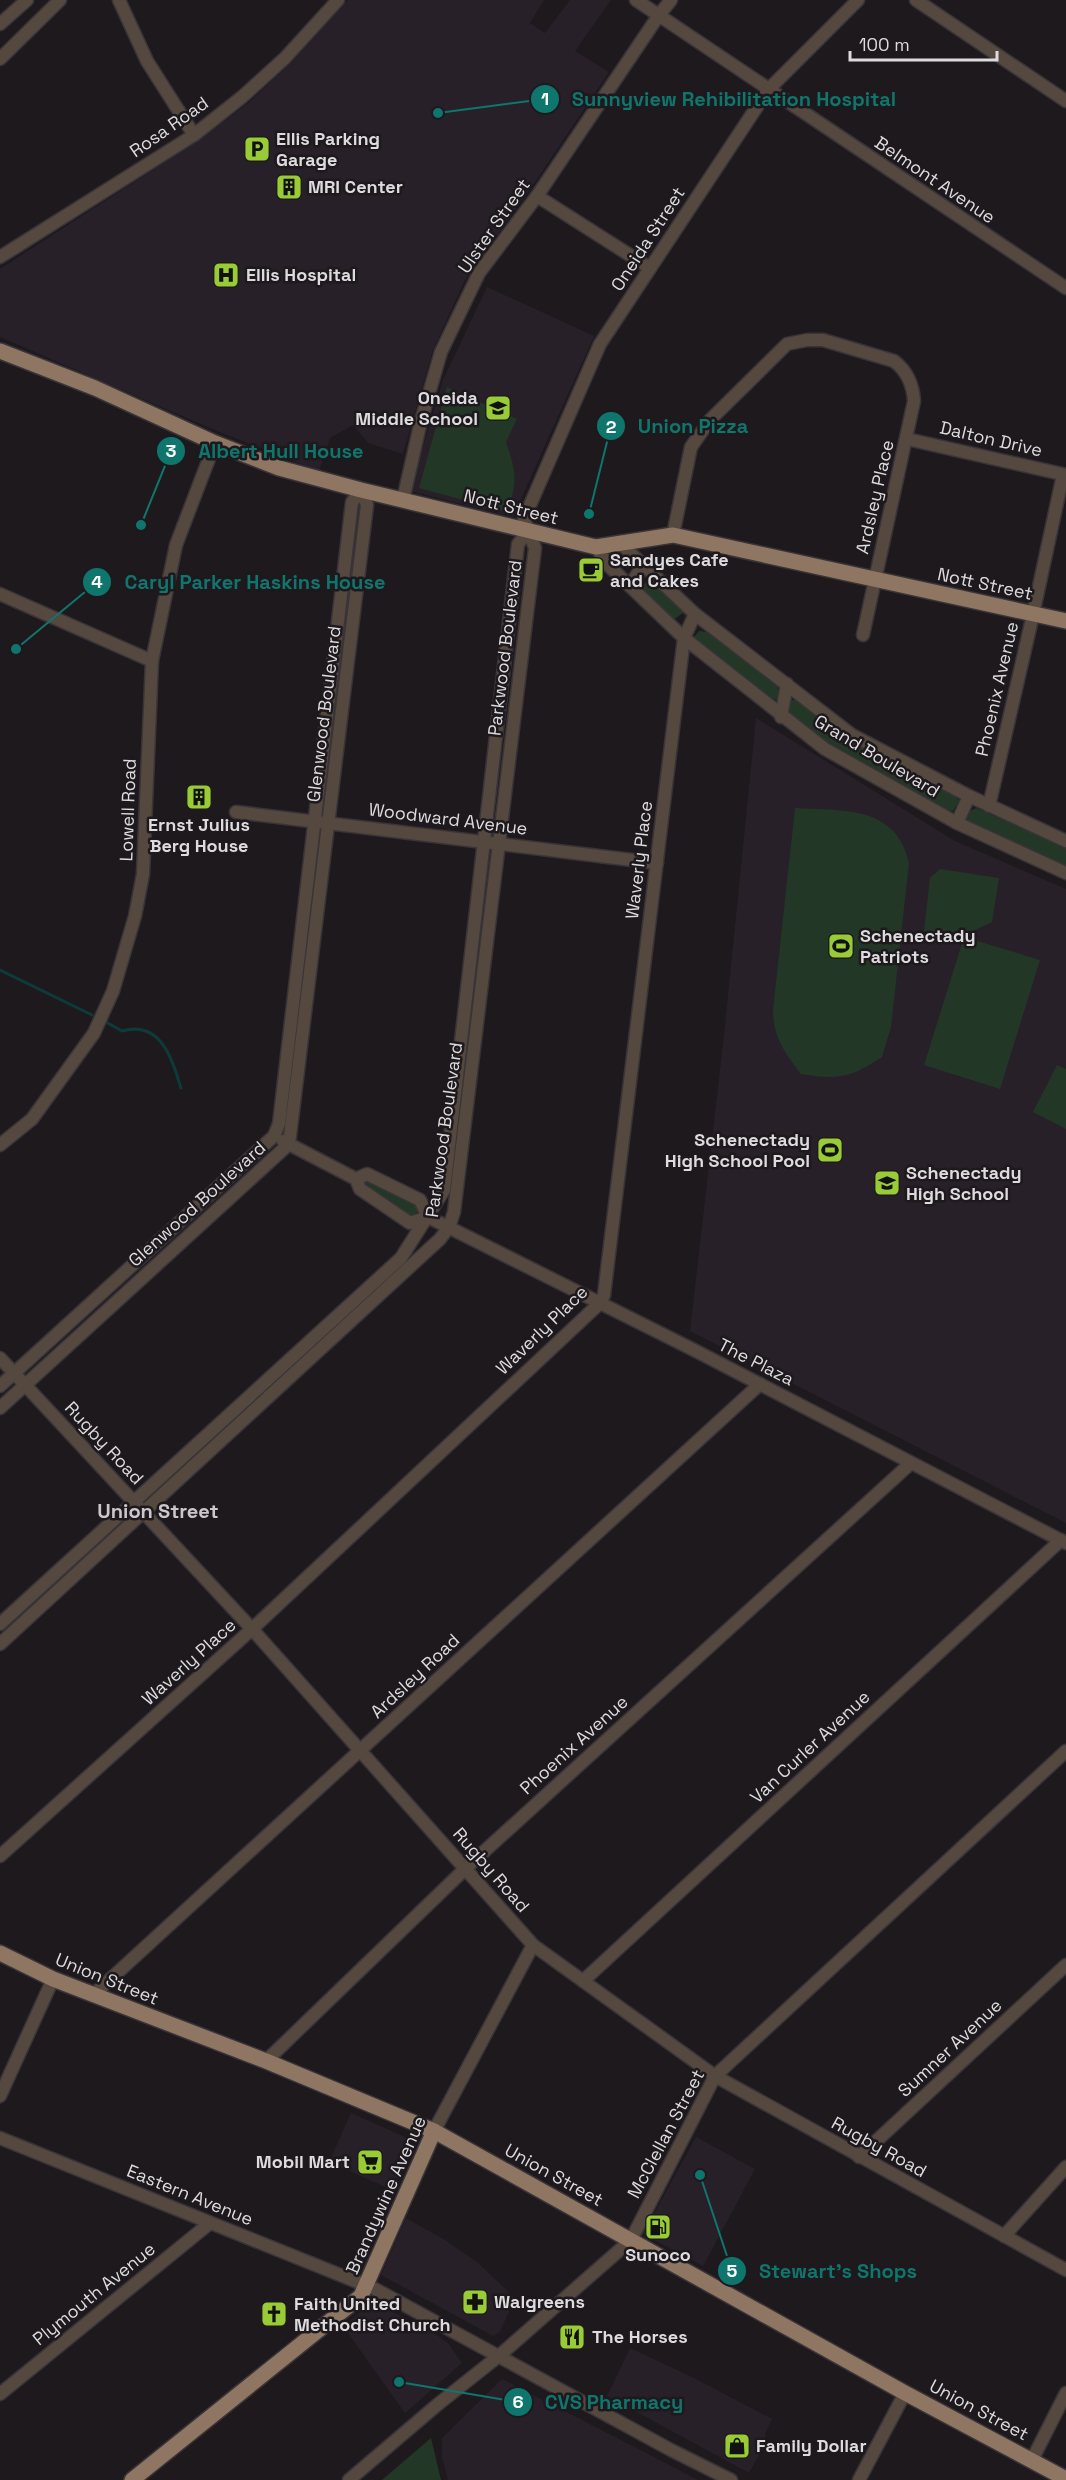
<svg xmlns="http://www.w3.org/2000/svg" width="1066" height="2480" font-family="'Space Grotesk',sans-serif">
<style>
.built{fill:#272028}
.green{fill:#233727}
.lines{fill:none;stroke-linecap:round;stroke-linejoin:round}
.stream{stroke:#0d3b3b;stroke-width:3}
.minor-casing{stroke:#383438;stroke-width:15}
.major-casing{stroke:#383438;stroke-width:18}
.minor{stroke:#54483f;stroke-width:12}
.major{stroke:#8e7663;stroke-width:15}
.labels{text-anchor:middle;stroke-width:5;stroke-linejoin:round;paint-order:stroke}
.street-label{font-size:18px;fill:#dddbdd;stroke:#1d191d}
.poi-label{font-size:18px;font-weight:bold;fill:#dddbdd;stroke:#1d191d;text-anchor:start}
.neighbourhood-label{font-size:20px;font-weight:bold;fill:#ccc7cc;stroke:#1d191d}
.leader{fill:none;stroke:#0f766e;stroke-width:2}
.callout-dot{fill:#0f766e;stroke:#1d191d;stroke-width:2}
.mark-label{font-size:18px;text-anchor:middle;font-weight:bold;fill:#fff}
.callout-label{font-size:20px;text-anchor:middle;font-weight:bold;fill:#0f766e;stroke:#1d191d;stroke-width:5;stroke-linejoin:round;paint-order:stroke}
</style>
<rect width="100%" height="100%" fill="#1d191d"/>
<g class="built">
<path d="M348 0H544L530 23 545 33 570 0H611L575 51 609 72 529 191 465 280 433 350 403 454 368 443 353 425 330 438 319 471 217 431 0 337V269L199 140 247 104 291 63Z"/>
<path d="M487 287 594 336 513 517 410 491 443 380Z"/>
<path d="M756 718 955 841 1066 889V1523L690 1331 724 1035Z"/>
<path d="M351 2113 414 2141 392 2190 329 2162Z"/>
<path d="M696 2137 755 2169 703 2266 643 2234Z"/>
<path d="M406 2218 445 2240 477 2262 515 2298 500 2332 493 2336 381 2275Z"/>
<path d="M373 2302 434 2333 448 2343 462 2363 405 2413 343 2326Z"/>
<path d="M630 2348 692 2377 772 2419 765 2434 766 2443 749 2473 607 2396Z"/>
<path d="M502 2379 654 2457 698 2480H448L442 2457V2438Z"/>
</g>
<g class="green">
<path d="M447 387 517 419 506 442C517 475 517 479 508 512L419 488Z"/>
<path d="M649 580 679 605 683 613 673 620 640 587Z"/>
<path d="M699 631C719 631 760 671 777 685L779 692 777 699 772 700 765 698 698 641 694 637Z"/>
<path d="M790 700H801L854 741 955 796 959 801 953 811 945 810C890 781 837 753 789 714Z"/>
<path d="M795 808C844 811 896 805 909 863L891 1027 882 1057C850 1078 839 1080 801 1074 785 1053 773 1037 773 1010Z"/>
<path d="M976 808 1066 847V866L969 823 966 819 970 811Z"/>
<path d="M940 869 999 878 992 922 961 937 924 931 930 878Z"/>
<path d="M964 937 1040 960 1000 1089 924 1065Z"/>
<path d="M1057 1065 1066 1069V1129L1033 1112Z"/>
<path d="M365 1179 420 1206 419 1212 414 1215H408L362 1185Z"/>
<path d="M431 2438 441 2480H382Z"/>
</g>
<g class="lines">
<g class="stream">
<path d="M0 970 92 1015"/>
<path d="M106 1022 122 1031C161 1020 172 1059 181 1088"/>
</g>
<defs>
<g id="minor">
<path d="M119 0 147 61 194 135"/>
<path d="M636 0 1066 288"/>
<path d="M916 0 1066 101"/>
<path d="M0 24 27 0"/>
<path d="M0 59 60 0"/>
<path d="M537 196 650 268"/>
<path d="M0 257 194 135 242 97 285 58 338 0"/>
<path d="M907 439 1066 475"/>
<path d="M403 500 421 421 441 352 479 273 537 196 659 15 671 0"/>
<path d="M673 535 691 447 710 420 787 344 807 340H823L894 361C907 371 913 385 914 401L863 635"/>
<path d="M621 544 695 614 852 735 969 796 1066 841"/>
<path d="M596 547 609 566 684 638 825 749 957 823 1066 873"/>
<path d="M630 586 643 565"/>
<path d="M0 594 152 661"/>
<path d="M781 717 787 684"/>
<path d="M989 806 1032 619 1063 475"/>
<path d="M236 812 657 863"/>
<path d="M957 823 969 796"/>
<path d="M283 1141 356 1179 360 1189 410 1223 428 1217"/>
<path d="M0 1145 32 1119 94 1033 113 991 135 916 143 874 152 661 176 545 215 443"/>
<path d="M356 1179 367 1174 420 1200 428 1217 694 1350 1066 1543"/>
<path d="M0 1358 252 1629 533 1945 715 2076 1066 2270"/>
<path d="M0 1386 274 1136 279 1124 352 502 361 490 367 505 289 1144 0 1408"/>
<path d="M0 1624 401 1258 444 1190 518 544 528 532"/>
<path d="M0 1644 440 1239 449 1227 454 1212 535 548 524 519 600 344 768 90 858 0"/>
<path d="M0 1856 252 1629 600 1303 604 1295 684 638 695 614"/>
<path d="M583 1981 1061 1540"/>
<path d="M93 1995 760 1384"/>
<path d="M266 2061 466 1868 911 1463"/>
<path d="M0 2096 53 1979"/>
<path d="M434 2131 533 1945"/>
<path d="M0 2138 375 2289 671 2450 731 2480"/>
<path d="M859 2157 1066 1965"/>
<path d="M1004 2236 1066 2167"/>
<path d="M0 2394 210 2223"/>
<path d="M1032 2460 1066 2393"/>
<path d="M349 2480 437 2405 500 2355 631 2240 715 2076 1066 1751"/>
<path d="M859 2480 905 2393"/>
</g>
<g id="major">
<path d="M0 351 95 388 215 443 279 468 361 490 596 547 673 535 1066 621"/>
<path d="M0 1953 53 1979 266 2061 434 2131 905 2393 1066 2479"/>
<path d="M132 2480 361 2296 434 2131"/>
</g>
</defs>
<use href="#minor" class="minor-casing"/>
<use href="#major" class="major-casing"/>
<use href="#minor" class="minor"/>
<use href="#major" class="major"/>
</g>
<defs>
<symbol id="parking-square" viewBox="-11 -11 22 22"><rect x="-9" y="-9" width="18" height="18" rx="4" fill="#98cb36" stroke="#1d191d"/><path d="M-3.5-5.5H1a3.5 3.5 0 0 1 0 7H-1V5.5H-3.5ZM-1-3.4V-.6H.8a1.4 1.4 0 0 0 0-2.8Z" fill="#111"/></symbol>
<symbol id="building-square" viewBox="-11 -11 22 22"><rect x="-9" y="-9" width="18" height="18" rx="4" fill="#98cb36" stroke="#1d191d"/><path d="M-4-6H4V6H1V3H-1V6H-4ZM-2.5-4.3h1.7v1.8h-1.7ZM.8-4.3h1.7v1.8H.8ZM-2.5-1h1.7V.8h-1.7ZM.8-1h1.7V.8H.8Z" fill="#111"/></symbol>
<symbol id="hospital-square" viewBox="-11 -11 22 22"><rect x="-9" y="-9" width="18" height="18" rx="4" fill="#98cb36" stroke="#1d191d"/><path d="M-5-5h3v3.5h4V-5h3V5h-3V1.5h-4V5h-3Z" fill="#111"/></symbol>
<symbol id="school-square" viewBox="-11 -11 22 22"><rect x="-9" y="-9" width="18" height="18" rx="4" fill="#98cb36" stroke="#1d191d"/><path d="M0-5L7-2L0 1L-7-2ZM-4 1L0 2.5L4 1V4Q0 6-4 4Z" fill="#111"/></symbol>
<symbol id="cafe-square" viewBox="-11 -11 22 22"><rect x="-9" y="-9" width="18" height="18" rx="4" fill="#98cb36" stroke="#1d191d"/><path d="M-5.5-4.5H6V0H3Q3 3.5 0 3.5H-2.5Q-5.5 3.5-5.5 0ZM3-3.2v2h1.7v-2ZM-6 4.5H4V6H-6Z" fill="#111"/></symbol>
<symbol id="stadium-square" viewBox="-11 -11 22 22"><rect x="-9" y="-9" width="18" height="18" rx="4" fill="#98cb36" stroke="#1d191d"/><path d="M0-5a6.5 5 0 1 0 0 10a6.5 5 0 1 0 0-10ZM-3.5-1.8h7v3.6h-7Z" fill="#111"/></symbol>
<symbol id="supermarket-square" viewBox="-11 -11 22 22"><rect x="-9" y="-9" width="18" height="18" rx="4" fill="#98cb36" stroke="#1d191d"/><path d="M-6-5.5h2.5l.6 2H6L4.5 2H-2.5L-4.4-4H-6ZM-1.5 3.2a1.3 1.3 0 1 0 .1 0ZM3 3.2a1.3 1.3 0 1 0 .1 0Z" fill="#111"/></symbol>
<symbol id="fuel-square" viewBox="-11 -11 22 22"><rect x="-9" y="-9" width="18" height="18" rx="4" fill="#98cb36" stroke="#1d191d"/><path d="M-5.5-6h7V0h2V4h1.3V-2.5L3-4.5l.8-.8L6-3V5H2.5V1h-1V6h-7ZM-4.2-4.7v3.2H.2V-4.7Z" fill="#111"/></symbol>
<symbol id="pharmacy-square" viewBox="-11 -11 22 22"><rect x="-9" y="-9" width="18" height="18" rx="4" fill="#98cb36" stroke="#1d191d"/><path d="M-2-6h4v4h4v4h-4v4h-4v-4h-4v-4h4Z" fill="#111"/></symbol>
<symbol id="church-square" viewBox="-11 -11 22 22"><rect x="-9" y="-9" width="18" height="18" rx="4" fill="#98cb36" stroke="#1d191d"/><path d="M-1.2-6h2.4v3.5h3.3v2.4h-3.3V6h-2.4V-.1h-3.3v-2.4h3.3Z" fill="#111"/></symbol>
<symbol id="restaurant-square" viewBox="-11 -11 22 22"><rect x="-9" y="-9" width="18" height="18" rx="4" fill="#98cb36" stroke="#1d191d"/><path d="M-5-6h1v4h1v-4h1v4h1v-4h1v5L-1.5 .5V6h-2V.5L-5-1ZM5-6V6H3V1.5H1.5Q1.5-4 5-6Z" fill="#111"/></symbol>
<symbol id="shop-square" viewBox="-11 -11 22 22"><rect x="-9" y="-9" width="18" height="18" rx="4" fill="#98cb36" stroke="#1d191d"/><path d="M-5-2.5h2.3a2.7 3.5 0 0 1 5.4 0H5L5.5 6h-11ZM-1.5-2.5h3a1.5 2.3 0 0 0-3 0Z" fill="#111"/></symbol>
</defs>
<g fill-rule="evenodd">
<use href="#parking-square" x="242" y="134" width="30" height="30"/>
<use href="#building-square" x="274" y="172" width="30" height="30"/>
<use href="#hospital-square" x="211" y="260" width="30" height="30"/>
<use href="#school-square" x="483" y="393" width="30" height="30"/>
<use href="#cafe-square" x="576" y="555" width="30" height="30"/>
<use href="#building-square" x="184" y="782" width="30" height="30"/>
<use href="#stadium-square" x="826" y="931" width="30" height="30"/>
<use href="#stadium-square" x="815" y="1135" width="30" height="30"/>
<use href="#school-square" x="872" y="1168" width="30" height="30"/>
<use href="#supermarket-square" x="355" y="2147" width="30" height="30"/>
<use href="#fuel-square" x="643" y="2212" width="30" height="30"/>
<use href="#pharmacy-square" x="460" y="2287" width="30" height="30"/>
<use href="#church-square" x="259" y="2299" width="30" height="30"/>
<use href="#restaurant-square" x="557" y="2322" width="30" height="30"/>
<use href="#shop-square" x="722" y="2431" width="30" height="30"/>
</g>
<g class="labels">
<g class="street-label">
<text transform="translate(169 127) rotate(-35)" y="6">Rosa Road</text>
<text transform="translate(935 180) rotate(34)" y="6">Belmont Avenue</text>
<text transform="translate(494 226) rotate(-55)" y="6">Ulster Street</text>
<text transform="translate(648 239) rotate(-57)" y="6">Oneida Street</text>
<text transform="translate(991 439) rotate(13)" y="6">Dalton Drive</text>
<text transform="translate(875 497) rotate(-77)" y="6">Ardsley Place</text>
<text transform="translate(511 507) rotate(14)" y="6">Nott Street</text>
<text transform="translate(985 584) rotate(12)" y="6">Nott Street</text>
<text transform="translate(505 648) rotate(-83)" y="6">Parkwood Boulevard</text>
<text transform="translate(997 689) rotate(-77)" y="6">Phoenix Avenue</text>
<text transform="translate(324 714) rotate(-83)" y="6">Glenwood Boulevard</text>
<text transform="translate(877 756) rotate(31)" y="6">Grand Boulevard</text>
<text transform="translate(128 810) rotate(-88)" y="6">Lowell Road</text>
<text transform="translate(448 819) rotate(7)" y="6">Woodward Avenue</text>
<text transform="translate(639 860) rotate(-83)" y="6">Waverly Place</text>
<text transform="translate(444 1130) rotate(-82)" y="6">Parkwood Boulevard</text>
<text transform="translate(197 1204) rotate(-42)" y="6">Glenwood Boulevard</text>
<text transform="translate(542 1330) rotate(-44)" y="6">Waverly Place</text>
<text transform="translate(756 1362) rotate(27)" y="6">The Plaza</text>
<text transform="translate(104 1443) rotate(47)" y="6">Rugby Road</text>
<text transform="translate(189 1662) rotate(-42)" y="6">Waverly Place</text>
<text transform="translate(415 1676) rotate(-43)" y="6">Ardsley Road</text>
<text transform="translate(574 1745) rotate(-42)" y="6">Phoenix Avenue</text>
<text transform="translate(810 1747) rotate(-43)" y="6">Van Curler Avenue</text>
<text transform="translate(491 1870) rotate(49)" y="6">Rugby Road</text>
<text transform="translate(107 1979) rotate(22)" y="6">Union Street</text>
<text transform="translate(950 2048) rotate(-43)" y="6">Sumner Avenue</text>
<text transform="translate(666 2134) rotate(-62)" y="6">McClellan Street</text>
<text transform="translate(879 2147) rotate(29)" y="6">Rugby Road</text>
<text transform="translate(554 2175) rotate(29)" y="6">Union Street</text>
<text transform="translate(190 2195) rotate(22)" y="6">Eastern Avenue</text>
<text transform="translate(386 2195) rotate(-66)" y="6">Brandywine Avenue</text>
<text transform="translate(94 2294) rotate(-39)" y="6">Plymouth Avenue</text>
<text transform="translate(979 2410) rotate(28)" y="6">Union Street</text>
</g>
<g class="poi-label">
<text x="276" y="145">Ellis Parking<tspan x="276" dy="21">Garage</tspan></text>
<text x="308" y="193">MRI Center</text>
<text x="246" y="281">Ellis Hospital</text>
<text x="478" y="404" text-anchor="end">Oneida<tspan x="478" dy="21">Middle School</tspan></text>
<text x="610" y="566">Sandyes Cafe<tspan x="610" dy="21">and Cakes</tspan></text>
<text x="199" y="831" text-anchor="middle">Ernst Julius<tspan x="199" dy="21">Berg House</tspan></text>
<text x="860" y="942">Schenectady<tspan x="860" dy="21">Patriots</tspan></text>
<text x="810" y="1146" text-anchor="end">Schenectady<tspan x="810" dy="21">High School Pool</tspan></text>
<text x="906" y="1179">Schenectady<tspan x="906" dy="21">High School</tspan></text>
<text x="350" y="2168" text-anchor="end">Mobil Mart</text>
<text x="658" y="2261" text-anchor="middle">Sunoco</text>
<text x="494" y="2308">Walgreens</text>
<text x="294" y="2310">Faith United<tspan x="294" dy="21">Methodist Church</tspan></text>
<text x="592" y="2343">The Horses</text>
<text x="756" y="2452">Family Dollar</text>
</g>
<g class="neighbourhood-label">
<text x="158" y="1518">Union Street</text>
</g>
</g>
<path class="leader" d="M438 113L545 99M589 514L611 426M141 525L171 451M16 649L97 582M700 2175L732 2271M399 2382L518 2402"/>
<g class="callout-dot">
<circle cx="438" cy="113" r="6"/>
<circle cx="589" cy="514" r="6"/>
<circle cx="141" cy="525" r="6"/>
<circle cx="16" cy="649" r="6"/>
<circle cx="700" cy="2175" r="6"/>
<circle cx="399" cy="2382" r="6"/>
<circle cx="545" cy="99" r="15"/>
<circle cx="611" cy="426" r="15"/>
<circle cx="171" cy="451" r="15"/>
<circle cx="97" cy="582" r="15"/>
<circle cx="732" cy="2271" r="15"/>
<circle cx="518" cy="2402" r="15"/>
</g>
<g class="mark-label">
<text x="545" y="105">1</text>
<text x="611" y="433">2</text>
<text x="171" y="457">3</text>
<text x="97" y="588">4</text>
<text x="732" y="2277">5</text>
<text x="518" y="2408">6</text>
</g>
<g class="callout-label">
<text x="734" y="106">Sunnyview Rehibilitation Hospital</text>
<text x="693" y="433">Union Pizza</text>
<text x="281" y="458">Albert Hull House</text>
<text x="255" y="589">Caryl Parker Haskins House</text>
<text x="838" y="2278">Stewart's Shops</text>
<text x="614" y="2409">CVS Pharmacy</text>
</g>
<path d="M850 51v9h147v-9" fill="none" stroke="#dddbdd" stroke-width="3"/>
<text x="859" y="51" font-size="18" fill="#dddbdd" stroke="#1d191d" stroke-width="4.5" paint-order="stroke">100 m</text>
</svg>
